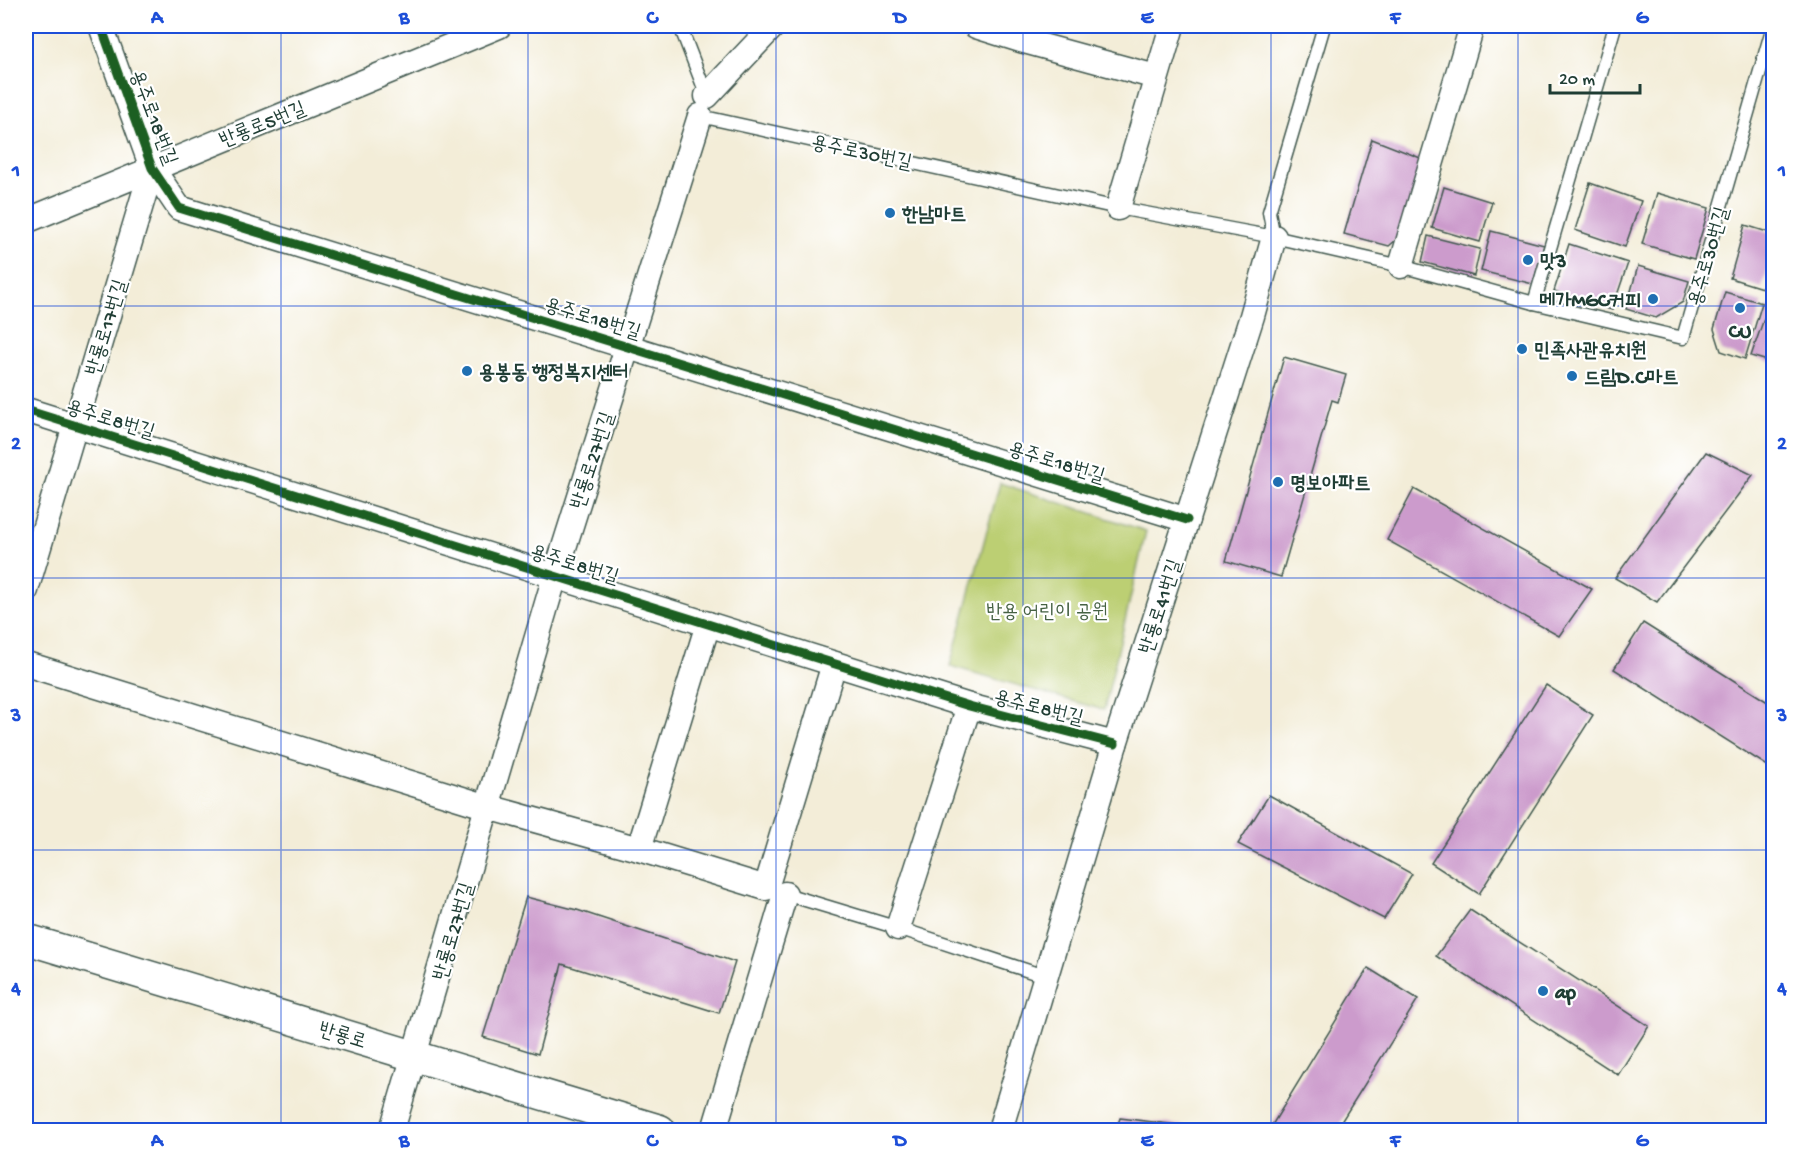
<svg xmlns="http://www.w3.org/2000/svg" width="1799" height="1156" font-family="'Gochi Hand','Poor Story',sans-serif">
<style>
.park{fill:#bccf73;stroke:#6e8654;stroke-width:1.5}
.building{fill:#cc9bcc}
.lines{fill:none;stroke-linecap:round;stroke-linejoin:round}
.service-casing{stroke:#3f574d;stroke-width:15}
.minor-casing{stroke:#3f574d;stroke-width:27}
.tertiary-casing{stroke:#3f574d;stroke-width:33}
.service{stroke:#fff;stroke-width:12}
.minor{stroke:#fff;stroke-width:24}
.tertiary{stroke:#fff;stroke-width:30}
.cycleway-casing{stroke:#fff;stroke-width:13}
.cycleway{stroke:#1b5e20;stroke-width:9}
.grid{fill:none;stroke:#1d4ed8;stroke-width:1.5;stroke-opacity:0.55}
.poi-dot{fill:#1f6fb2;stroke:#fff;stroke-width:2}
.labels{text-anchor:middle;stroke-width:4.5;stroke-linejoin:round;paint-order:stroke}
.street-label{font-size:20px;fill:#1f3d34;stroke:#fff}
.poi-label{font-size:20px;font-weight:bold;fill:#1f3d34;stroke:#fff;text-anchor:start}
.park-label{font-size:20px;fill:#466244;stroke:#fff}
.neatline{fill:none;stroke:#1d4ed8;stroke-width:2}
.grid-label{font-size:20px;text-anchor:middle;font-weight:bold;fill:#1d4ed8}
</style>
<rect width="100%" height="100%" fill="#fff"/>
<filter id="ink" filterUnits="userSpaceOnUse"><feTurbulence type="fractalNoise" baseFrequency=".0167" numOctaves="2"/><feDisplacementMap in="SourceGraphic" scale="12" xChannelSelector="R" yChannelSelector="G"/><feConvolveMatrix kernelMatrix="1 2 1 2 8 2 1 2 1" color-interpolation-filters="sRGB"/></filter>
<filter id="wash" filterUnits="userSpaceOnUse"><feTurbulence type="fractalNoise" baseFrequency=".008" numOctaves="4" result="noise"/><feDisplacementMap in="SourceGraphic" scale="24" xChannelSelector="R" yChannelSelector="G"/><feGaussianBlur stdDeviation="1.35" result="paint"/><feColorMatrix in="noise" values="0 0 0 0 0 0 0 0 0 0 0 0 0 0 0 0 0 1.4 0 .05"/><feComposite in="paint" operator="in"/></filter>
<g filter="url(#wash)">
<rect width="100%" height="100%" fill="#f3edd8"/>
<path class="park" d="M1000 483 1146 531 1104 710 950 666Z"/>
<g id="blocks">
<g class="building">
<path d="M1372 139 1423 159 1404 233 1389 246 1344 234Z"/>
<path d="M1590 183 1641 201 1625 247 1575 230Z"/>
<path d="M1444 187 1492 202 1480 242 1432 228Z"/>
<path d="M1657 193 1709 208 1694 259 1642 244Z"/>
<path d="M1745 225 1774 234V247L1762 288 1730 278Z"/>
<path d="M1491 231 1544 245 1533 284 1481 271Z"/>
<path d="M1428 236 1480 249 1474 276 1422 262Z"/>
<path d="M1569 244 1628 263 1612 310 1554 291Z"/>
<path d="M1638 266 1689 281 1683 302 1656 318 1626 309Z"/>
<path d="M1725 292 1762 303 1745 359 1721 351 1714 329Z"/>
<path d="M1768 307 1774 308V363L1751 356Z"/>
<path d="M1284 357 1346 375 1338 402 1332 400 1281 577 1226 561Z"/>
<path d="M1706 452 1753 475 1657 602 1615 578Z"/>
<path d="M1414 489 1592 589 1559 636 1387 540Z"/>
<path d="M1643 623 1774 706V770L1614 669Z"/>
<path d="M1546 685 1593 715 1479 894 1431 863Z"/>
<path d="M1269 795 1412 874 1384 919 1238 844Z"/>
<path d="M526 897 577 910 735 962 719 1013 562 964 538 1054 483 1037Z"/>
<path d="M1470 910 1649 1026 1618 1075 1436 956Z"/>
<path d="M1368 968 1418 999 1336 1130H1269Z"/>
<path d="M1120 1118 1211 1129V1130H1116Z"/>
<path d="M1774 1121V1130H1727V1129Z"/>
</g>
</g>
</g>
<g filter="url(#ink)">
<use href="#blocks" fill-opacity="0" stroke="#3f574d" stroke-width="1.5"/>
<g class="lines">
<defs>
<g id="service">
<path d="M680 26 707 96 700 116 1118 208 1274 237 1401 266 1534 303 1683 338 1773 26"/>
<path d="M1274 237 1269 212 1324 26"/>
<path d="M1534 303 1615 26"/>
<path d="M782 893 898 928 1047 977"/>
</g>
<g id="minor">
<path d="M101 26 152 168 179 208 1187 520"/>
<path d="M976 26 1024 41 1156 77"/>
<path d="M707 96 773 26"/>
<path d="M1118 208 1172 26"/>
<path d="M26 221 499 26"/>
<path d="M1401 266 1472 26"/>
<path d="M26 410 969 706 1115 744"/>
<path d="M26 590 152 168"/>
<path d="M26 664 488 807 639 849 766 888 834 664"/>
<path d="M639 849 708 624"/>
<path d="M898 928 969 706"/>
<path d="M392 1130 555 576 700 116"/>
<path d="M714 1130 785 894"/>
<path d="M1000 1130 1115 744 1252 316 1274 237"/>
</g>
<path id="tertiary" d="M26 939 660 1130"/>
</defs>
<use href="#service" class="service-casing"/>
<use href="#minor" class="minor-casing"/>
<use href="#tertiary" class="tertiary-casing"/>
<use href="#service" class="service"/>
<use href="#minor" class="minor"/>
<use href="#tertiary" class="tertiary"/>
<defs>
<g id="cycleway">
<path d="M101 26 152 168 179 208 1187 520"/>
<path d="M26 410 969 706 1115 744"/>
</g>
</defs>
<use href="#cycleway" class="cycleway-casing"/>
<use href="#cycleway" class="cycleway"/>
</g>
</g>
<path class="grid" d="M281 26V1130M528 26V1130M776 26V1130M1023 26V1130M1271 26V1130M1518 26V1130M26 306H1774M26 578H1774M26 850H1774"/>
<g class="poi-dot">
<circle cx="890" cy="213" r="6"/>
<circle cx="1528" cy="260" r="6"/>
<circle cx="1653" cy="299" r="6"/>
<circle cx="1740" cy="308" r="6"/>
<circle cx="1522" cy="349" r="6"/>
<circle cx="467" cy="371" r="6"/>
<circle cx="1572" cy="376" r="6"/>
<circle cx="1278" cy="482" r="6"/>
<circle cx="1543" cy="991" r="6"/>
</g>
<g class="labels">
<g class="street-label">
<text transform="translate(155 117) rotate(69)" y="7">용주로18번길</text>
<text transform="translate(262 123) rotate(-22)" y="7">반룡로5번길</text>
<text transform="translate(862 151) rotate(12)" y="7">용주로30번길</text>
<text transform="translate(1707 256) rotate(-74)" y="7">용주로30번길</text>
<text transform="translate(593 317) rotate(17)" y="7">용주로18번길</text>
<text transform="translate(105 327) rotate(-73)" y="7">반룡로17번길</text>
<text transform="translate(111 418) rotate(17)" y="7">용주로8번길</text>
<text transform="translate(591 460) rotate(-72)" y="7">반룡로27번길</text>
<text transform="translate(1057 461) rotate(17)" y="7">용주로18번길</text>
<text transform="translate(575 563) rotate(17)" y="7">용주로8번길</text>
<text transform="translate(1159 606) rotate(-72)" y="7">반룡로41번길</text>
<text transform="translate(1039 706) rotate(14)" y="7">용주로8번길</text>
<text transform="translate(452 931) rotate(-74)" y="7">반룡로27번길</text>
<text transform="translate(343 1034) rotate(17)" y="7">반룡로</text>
</g>
<g class="poi-label">
<text x="902" y="220">한남마트</text>
<text x="1540" y="267">맛3</text>
<text x="1641" y="306" text-anchor="end">메가MGC커피</text>
<text x="1740" y="337" text-anchor="middle">CU</text>
<text x="1534" y="356">민족사관유치원</text>
<text x="479" y="378">용봉동 행정복지센터</text>
<text x="1584" y="383">드림D.C마트</text>
<text x="1290" y="489">명보아파트</text>
<text x="1555" y="998">ap</text>
</g>
<g class="park-label">
<text x="1047" y="617">반용 어린이 공원</text>
</g>
</g>
<rect width="1799" height="1156" fill="none" stroke="#fff" stroke-width="66"/>
<path d="M1550 84v9h90v-9" fill="none" stroke="#1f3d34" stroke-width="3"/>
<text x="1559" y="84" font-size="18" fill="#1f3d34" stroke="#ffffff" stroke-width="4.5" paint-order="stroke">20 m</text>
<rect x="33" y="33" width="1733" height="1090" class="neatline"/>
<g class="grid-label">
<text x="157" y="23">A</text>
<text x="404" y="23">B</text>
<text x="652" y="23">C</text>
<text x="900" y="23">D</text>
<text x="1147" y="23">E</text>
<text x="1395" y="23">F</text>
<text x="1642" y="23">G</text>
<text x="16" y="176">1</text>
<text x="1782" y="176">1</text>
<text x="16" y="449">2</text>
<text x="1782" y="449">2</text>
<text x="16" y="721">3</text>
<text x="1782" y="721">3</text>
<text x="16" y="994">4</text>
<text x="1782" y="994">4</text>
<text x="157" y="1146">A</text>
<text x="404" y="1146">B</text>
<text x="652" y="1146">C</text>
<text x="900" y="1146">D</text>
<text x="1147" y="1146">E</text>
<text x="1395" y="1146">F</text>
<text x="1642" y="1146">G</text>
</g>
</svg>
